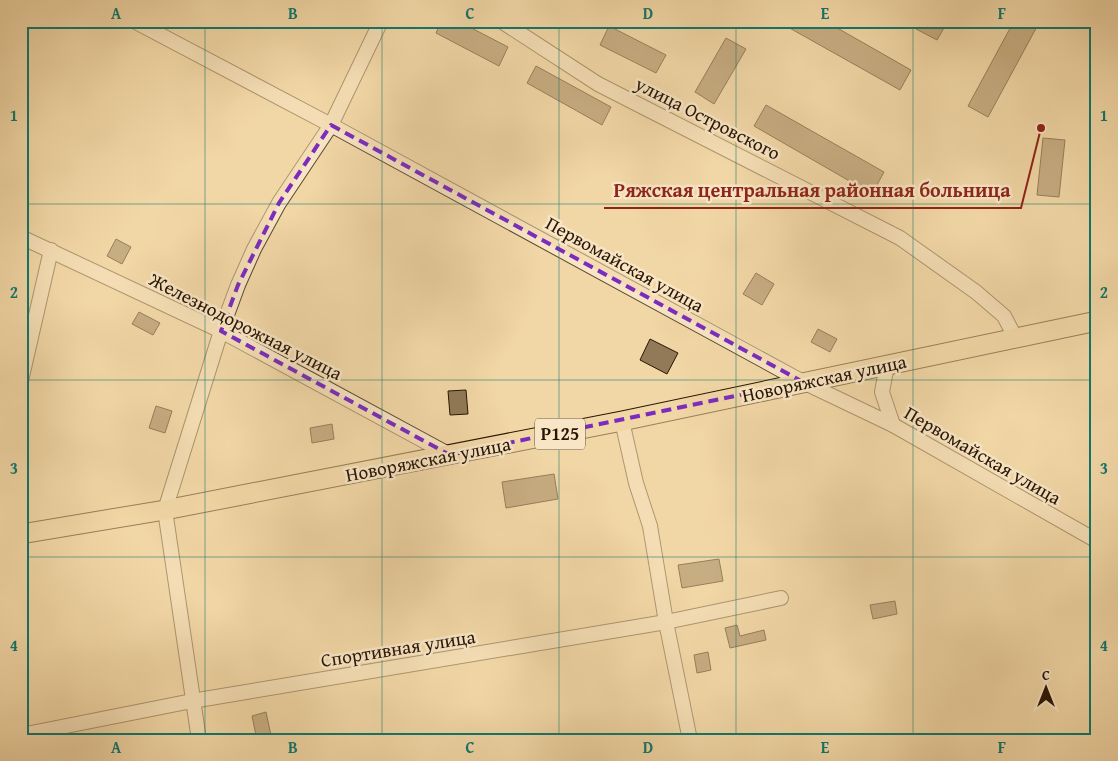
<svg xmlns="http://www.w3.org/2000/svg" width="1118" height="761" font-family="'Gentium Book Plus',serif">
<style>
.building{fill:#927a58;stroke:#291503}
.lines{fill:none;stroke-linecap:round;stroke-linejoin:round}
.minor-casing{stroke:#5b462c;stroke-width:16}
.major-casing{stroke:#291503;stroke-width:21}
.minor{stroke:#f7e5c5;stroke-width:14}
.major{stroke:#f2d7a6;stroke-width:19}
.marked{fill:none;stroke:#7b2cbf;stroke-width:4;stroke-dasharray:10 6;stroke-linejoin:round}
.grid{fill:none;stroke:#0f766e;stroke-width:1;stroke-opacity:0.55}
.labels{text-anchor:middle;stroke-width:5;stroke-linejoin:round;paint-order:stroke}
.shield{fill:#f7e5c5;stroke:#67533d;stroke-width:1}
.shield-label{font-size:18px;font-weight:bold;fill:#291503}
.street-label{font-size:19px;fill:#291503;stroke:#f7e5c5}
.leader{fill:none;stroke:#8f2418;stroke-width:2}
.callout-dot{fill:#8f2418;stroke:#f7e5c5;stroke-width:2}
.callout-label{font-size:20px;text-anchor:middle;font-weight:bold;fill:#8f2418;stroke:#f7e5c5;stroke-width:5;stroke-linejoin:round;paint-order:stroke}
.neatline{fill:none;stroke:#0f766e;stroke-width:2}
.grid-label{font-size:16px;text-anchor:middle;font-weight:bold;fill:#0f766e}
</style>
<rect width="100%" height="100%" fill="#f2d7a6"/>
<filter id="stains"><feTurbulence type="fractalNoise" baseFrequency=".004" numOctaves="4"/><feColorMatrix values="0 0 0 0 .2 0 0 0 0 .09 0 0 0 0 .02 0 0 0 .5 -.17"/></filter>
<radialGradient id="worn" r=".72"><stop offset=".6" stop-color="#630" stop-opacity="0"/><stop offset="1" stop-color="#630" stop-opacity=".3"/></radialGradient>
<g class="building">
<path d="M441 21H458L508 47 499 66 436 33Z"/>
<path d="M777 21H825L911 70 900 90Z"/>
<path d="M920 21H948L937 40 916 29Z"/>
<path d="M1014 21H1040L988 117 968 106Z"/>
<path d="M609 26 666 55 656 73 600 45Z"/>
<path d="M726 38 746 49 714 104 695 92Z"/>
<path d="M536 66 611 107 602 125 527 83Z"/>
<path d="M766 105 884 172 872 194 754 126Z"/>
<path d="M1043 138 1065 140 1059 197 1037 195Z"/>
<path d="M116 239 131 247 122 264 107 256Z"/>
<path d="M756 273 774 284 762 305 743 294Z"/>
<path d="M139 312 160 323 153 335 132 324Z"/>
<path d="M818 329 837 339 830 352 811 342Z"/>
<path d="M650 339 678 353 667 374 640 360Z"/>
<path d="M466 390 468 414 450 415 448 391Z"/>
<path d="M156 406 172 411 165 433 149 428Z"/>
<path d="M332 424 334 439 312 443 310 428Z"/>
<path d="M554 474 558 499 506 508 502 482Z"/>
<path d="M719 559 723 581 682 588 678 565Z"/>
<path d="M895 601 897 614 873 619 870 605Z"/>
<path d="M737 625 740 636 764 630 766 640 730 648 725 628Z"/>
<path d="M708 652 711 670 697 673 694 655Z"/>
<path d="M266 712 272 740H257L252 716Z"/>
</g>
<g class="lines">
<defs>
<g id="minor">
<path d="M134 21 331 125 803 382 893 425 1097 541"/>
<path d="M501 21 598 84 900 238 976 292 1004 316 1015 337"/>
<path d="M21 237 221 331 450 455"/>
<path d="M887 365 882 392 893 425"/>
<path d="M21 381 51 250"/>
<path d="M622 421 636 483 650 526 666 622 690 740"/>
<path d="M21 735 192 701 666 622 781 598"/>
<path d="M199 740 165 510 221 331 238 285 254 249 279 203 331 125 381 21"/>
</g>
<path id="major" d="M21 534 165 510 622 421 1097 321"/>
</defs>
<use href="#minor" class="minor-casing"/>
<use href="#major" class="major-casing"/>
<use href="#minor" class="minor"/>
<use href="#major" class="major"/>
</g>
<path d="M0 0H1118V761H0ZM331 125 803 382 450 455 221 331 238 285 279 203Z" fill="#f2d7a6" fill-opacity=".55" fill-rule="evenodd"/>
<path class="marked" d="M331 125 803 382 450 455 221 331 238 285 279 203Z"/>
<path class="grid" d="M205 21V740M382 21V740M559 21V740M736 21V740M913 21V740M21 204H1097M21 380H1097M21 557H1097"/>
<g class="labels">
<rect class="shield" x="535" y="418.5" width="50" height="31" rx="4"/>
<g class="shield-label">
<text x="560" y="440">Р125</text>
</g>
<g class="street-label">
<text transform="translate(708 118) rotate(27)" y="7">улица Островского</text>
<text transform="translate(625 264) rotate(29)" y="7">Первомайская улица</text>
<text transform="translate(246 326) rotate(27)" y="7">Железнодорожная улица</text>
<text transform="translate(824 378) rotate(-12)" y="7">Новоряжская улица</text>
<text transform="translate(983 455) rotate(30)" y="7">Первомайская улица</text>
<text transform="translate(428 459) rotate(-11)" y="7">Новоряжская улица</text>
<text transform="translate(398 648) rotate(-9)" y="7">Спортивная улица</text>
</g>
</g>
<path class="leader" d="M1041 128L1021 208H604"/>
<circle class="callout-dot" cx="1041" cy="128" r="5"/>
<g class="callout-label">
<text x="812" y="197">Ряжская центральная районная больница</text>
</g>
<rect width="1118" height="761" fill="none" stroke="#f2d7a6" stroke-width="55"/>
<g transform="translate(1046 688)" stroke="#f7e5c5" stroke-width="4" paint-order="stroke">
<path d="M0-4L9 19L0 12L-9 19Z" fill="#291503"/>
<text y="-8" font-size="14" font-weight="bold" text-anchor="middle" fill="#291503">С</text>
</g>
<rect x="28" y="28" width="1062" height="706" class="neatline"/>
<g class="grid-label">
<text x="116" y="19">A</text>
<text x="293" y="19">B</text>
<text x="470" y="19">C</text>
<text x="648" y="19">D</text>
<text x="825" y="19">E</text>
<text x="1002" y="19">F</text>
<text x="14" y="121">1</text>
<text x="1104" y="121">1</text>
<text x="14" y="298">2</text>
<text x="1104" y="298">2</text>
<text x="14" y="474">3</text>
<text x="1104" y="474">3</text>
<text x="14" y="651">4</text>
<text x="1104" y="651">4</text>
<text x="116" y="753">A</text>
<text x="293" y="753">B</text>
<text x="470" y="753">C</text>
<text x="648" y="753">D</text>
<text x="825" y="753">E</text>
<text x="1002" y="753">F</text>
</g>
<rect width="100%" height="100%" filter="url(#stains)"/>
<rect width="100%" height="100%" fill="url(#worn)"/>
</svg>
